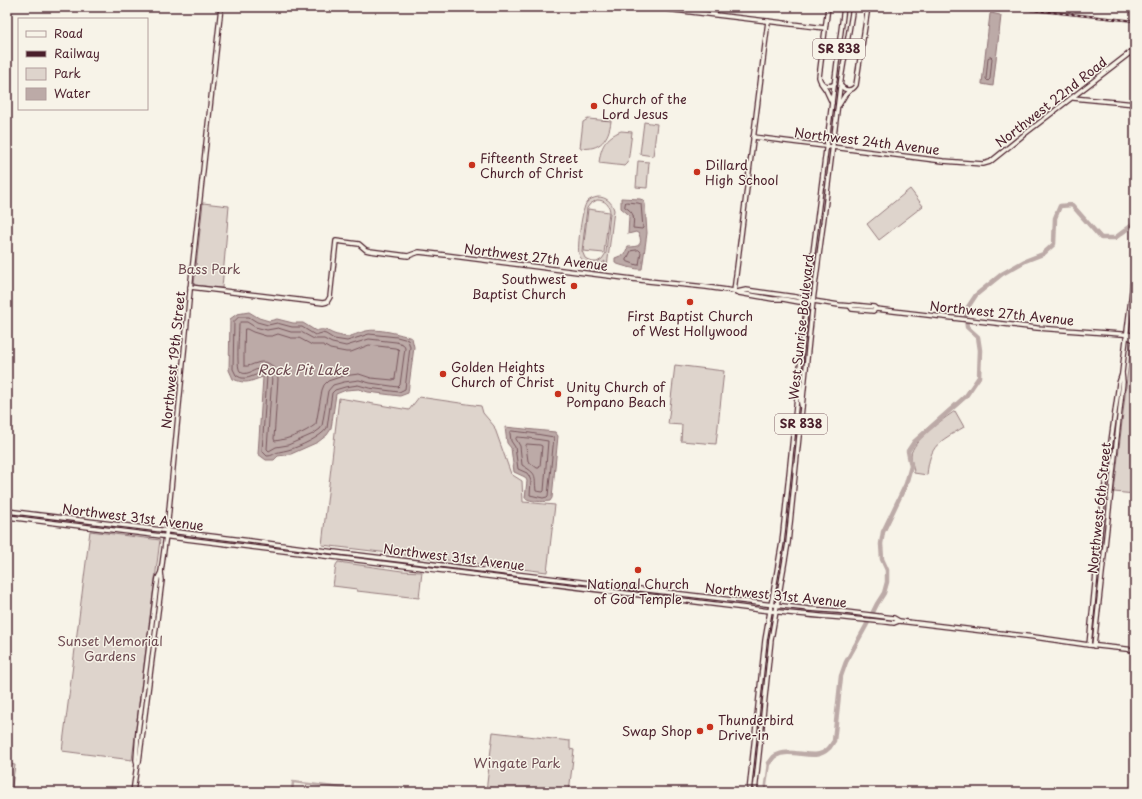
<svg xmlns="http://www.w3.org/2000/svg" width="1142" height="799" font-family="'Playpen Sans',sans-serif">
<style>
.green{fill:#ded4cc;stroke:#947a7c;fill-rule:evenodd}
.water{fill:#bcaaa7;stroke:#8e7275}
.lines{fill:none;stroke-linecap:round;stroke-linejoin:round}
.shore{stroke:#78575d;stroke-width:1}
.canal{stroke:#bcaaa7;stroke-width:2.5}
.river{stroke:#bcaaa7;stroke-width:4.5}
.secondary-casing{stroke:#4a1f2b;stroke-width:6}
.primary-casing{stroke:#4a1f2b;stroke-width:6}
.secondary{stroke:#f7f3e8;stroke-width:3.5}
.primary{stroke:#f7f3e8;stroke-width:3.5}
.rail-casing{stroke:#4a1f2b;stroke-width:2.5}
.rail{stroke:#f7f3e8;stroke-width:1;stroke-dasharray:3;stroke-linecap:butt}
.poi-dot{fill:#c8321e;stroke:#f7f3e8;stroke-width:1.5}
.labels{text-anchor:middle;stroke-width:3;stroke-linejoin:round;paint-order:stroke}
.shield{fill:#f7f3e8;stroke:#7e5f64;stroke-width:1}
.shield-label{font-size:12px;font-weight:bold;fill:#4a1f2b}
.poi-label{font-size:13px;fill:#4a1f2b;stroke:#f7f3e8;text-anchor:start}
.street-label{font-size:13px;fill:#4a1f2b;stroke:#f7f3e8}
.park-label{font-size:13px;fill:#6f4c53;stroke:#f7f3e8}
.water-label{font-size:14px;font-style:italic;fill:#6c4950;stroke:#f7f3e8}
</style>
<rect width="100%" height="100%" fill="#f7f3e8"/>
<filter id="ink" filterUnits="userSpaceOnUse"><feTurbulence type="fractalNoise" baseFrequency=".025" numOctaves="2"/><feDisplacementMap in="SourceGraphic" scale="8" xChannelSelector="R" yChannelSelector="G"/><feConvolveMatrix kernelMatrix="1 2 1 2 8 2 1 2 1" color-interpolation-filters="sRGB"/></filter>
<g filter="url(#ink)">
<g class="green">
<path d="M588 119 611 121C609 139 600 151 580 148L583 122Z"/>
<path d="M644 122 657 124 653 156 640 154Z"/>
<path d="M621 131 632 132 628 163 625 166 599 163C601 146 605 138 621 131Z"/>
<path d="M638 161 649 162 647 188 636 187Z"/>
<path d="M910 189 923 206 879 240 867 224Z"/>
<path d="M598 197C606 197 612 202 614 210L607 267H604L605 261C596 268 583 266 579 254 577 248 582 207 587 202 590 199 593 198 598 197ZM597 200C605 200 610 205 610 213L606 253 602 259 597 262H592L585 258 582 251 587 208 590 204Z"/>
<path d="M203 203 229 206 222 288 194 285Z"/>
<path d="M588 209 609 212 604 253 583 251Z"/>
<path d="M1131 343 1135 344V494L1114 492Z"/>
<path d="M675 365 724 371 716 444 681 441 682 425 668 424Z"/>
<path d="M419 397 481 406 483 413 494 426 511 474 522 481 523 502 555 505 547 572 322 545 339 398 409 410Z"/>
<path d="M955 411 964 427C939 442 930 444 927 475L914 473C914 467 911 462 911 455 912 441 943 419 955 411Z"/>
<path d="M90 531 160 540 132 760 62 751Z"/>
<path d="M338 562 402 571 422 572 419 598 357 591V589L333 586 336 565Z"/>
<path d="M493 732 570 741V749L574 750 569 792H486Z"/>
<path d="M7 764 15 765 11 792H7Z"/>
</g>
<g class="water">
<path d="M991 13 1000 15 1001 16 993 86 982 84V83L990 14Z"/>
<path d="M621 198 640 199 643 200 645 204 647 233 642 269C637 270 619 265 615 263V258L625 254 628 247C639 247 643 245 639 234L636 232 628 234 629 216 627 213 621 208Z"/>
<path d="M249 312 259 318 269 321 277 319 293 323H303L316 331C324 328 327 331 334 334 337 335 342 336 346 337 350 337 361 332 366 331 378 328 400 334 412 338L414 347 408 393 400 396 368 392 359 389 346 390 336 394 331 429 327 435 318 442 291 454 278 456 274 460H266L258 454 263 377C250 381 247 385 233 379L229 370 230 319 237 314Z"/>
<path d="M505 427 555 432 558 436 552 498 550 501C542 502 532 502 525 498L527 481 525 477 514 472 511 448 507 443Z"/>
</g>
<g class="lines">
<g class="shore">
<path d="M991 57 992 58 990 79 988 81 986 79 988 58Z"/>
<path d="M626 202 638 203 641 204 643 228 642 229 633 228C634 217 635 213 625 207Z"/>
<path d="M639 250 641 252 639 265H637L626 261V259L628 257 631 251Z"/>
<path d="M239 317H249L257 322 268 325 277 323 292 327H302L315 335 322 333 326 334 334 339 347 341 369 334 397 337 408 340 410 347 405 389 399 392 369 388 358 385 345 387 335 390 332 393 327 428C321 437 299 447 288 450 285 451 282 451 279 452 274 453 273 456 267 456L262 451 267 376C260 369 251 380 242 378 241 378 237 376 236 375L233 369 234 322Z"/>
<path d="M241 322H247L255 327 267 330 278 328 291 332H301L314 339H324L332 343 346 346 369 339 396 342 403 344 405 348 400 385 398 387 370 383 359 380 344 382 333 385 328 391 322 426 320 429 313 434 288 445 276 447 269 451 267 449 272 376C265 356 247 381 240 371 236 367 239 332 239 324Z"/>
<path d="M245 329H247L253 332 266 336H272L278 334 291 338H299L312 345H323L330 349 346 352H351L369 345 395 348 398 349 399 350 395 379 393 380 371 378 359 374 343 376 328 381 324 385 322 390 316 424C305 433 289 439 275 441L274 439 278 379C277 368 269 359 257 363 252 364 249 367 244 366V356Z"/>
<path d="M512 431 530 433 554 437 548 496 547 497 543 498 530 495 531 481 529 476 527 473 518 469 515 447 511 441 510 433Z"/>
<path d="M517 437 529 438 548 441 544 491 543 492 536 491C534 474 538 475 522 465L520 446 516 439Z"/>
<path d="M527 444 540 445 542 446 540 466 539 468H537L528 461 526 446Z"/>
</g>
<g class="canal">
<path d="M292 792 293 782 375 792"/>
<path d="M765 792 769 763"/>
</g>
<path class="river" d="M769 763C771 761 773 757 775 756 792 746 814 763 828 749 831 747 832 743 834 741L841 676 846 662 866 626 877 604 884 593 887 582V570L882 559 881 544 883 532 906 484 911 466 908 451 914 442 966 396 979 377 980 350 978 337 967 327 966 318V310L976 295 1002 274 1025 261 1043 254 1054 244 1055 218 1060 206 1072 205 1101 238H1115L1135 223"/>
<defs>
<g id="secondary">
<path d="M649 7 825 28"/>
<path d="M828 7 819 77C821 85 827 88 835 84"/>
<path d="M841 86C845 91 852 92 856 85L868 7"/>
<path d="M1073 98 1135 104"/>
<path d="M753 137 943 161 983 164 990 162 1026 133 1135 49"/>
<path d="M190 287 323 303 327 302 330 297 336 241 359 244 366 250 370 251 408 256 419 252 445 255 648 281 706 287 734 291 739 293 773 299H783L799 302 807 300"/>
<path d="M734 291 768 21"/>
<path d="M737 292 746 290 796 297 807 300 839 305 850 306 853 305 874 307 876 309 1037 328 1135 335"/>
<path d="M850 306 852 309 873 311 876 309"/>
<path d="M1126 335 1132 339 1135 340"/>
<path d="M1089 645 1104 492 1119 383 1122 374"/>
<path d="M1094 646 1123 382 1122 373 1123 364 1135 266"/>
<path d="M137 764 139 762 162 580 161 572 168 520 191 280 221 7"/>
<path d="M133 792 137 764 136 760 138 732 156 591 158 578 161 572"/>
</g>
<g id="primary">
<path d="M821 83 826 90 832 103"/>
<path d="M839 105 845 95 850 90"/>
<path d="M800 378C803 388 798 398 802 407"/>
<path d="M7 511 243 540 342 553 698 596 809 609 838 611 894 618 899 621 1034 637 1089 645 1135 650"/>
<path d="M7 517 770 611C811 616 852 618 894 623L899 621"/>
<path d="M749 792 765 640 782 542 807 300 844 7"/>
<path d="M755 792 771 640 788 543 813 301 824 217 841 79 853 7"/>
</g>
</defs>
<use href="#secondary" class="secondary-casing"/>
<use href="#primary" class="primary-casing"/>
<use href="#secondary" class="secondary"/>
<use href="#primary" class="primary"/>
<defs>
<path id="rail" d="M1003 7 1135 21"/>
</defs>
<use href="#rail" class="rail-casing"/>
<use href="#rail" class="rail"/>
</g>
</g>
<g class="poi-dot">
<circle cx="594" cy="106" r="4"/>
<circle cx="472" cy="165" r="4"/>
<circle cx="697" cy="172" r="4"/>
<circle cx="574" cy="286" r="4"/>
<circle cx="690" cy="302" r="4"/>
<circle cx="443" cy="374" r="4"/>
<circle cx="558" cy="394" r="4"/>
<circle cx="638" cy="570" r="4"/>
<circle cx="710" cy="727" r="4"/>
<circle cx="700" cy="731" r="4"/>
</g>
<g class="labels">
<g class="shield">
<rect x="813" y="39" width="52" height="20" rx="3"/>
<rect x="775" y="414" width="52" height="20" rx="3"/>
</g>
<g class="shield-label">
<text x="839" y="53">SR 838</text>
<text x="801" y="428">SR 838</text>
</g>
<g class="poi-label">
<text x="602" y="104">Church of the<tspan x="602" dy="15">Lord Jesus</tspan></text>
<text x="480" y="163">Fifteenth Street<tspan x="480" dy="15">Church of Christ</tspan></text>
<text x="705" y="170">Dillard<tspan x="705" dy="15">High School</tspan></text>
<text x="566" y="284" text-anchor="end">Southwest<tspan x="566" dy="15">Baptist Church</tspan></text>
<text x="690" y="321" text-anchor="middle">First Baptist Church<tspan x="690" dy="15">of West Hollywood</tspan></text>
<text x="451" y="372">Golden Heights<tspan x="451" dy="15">Church of Christ</tspan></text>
<text x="566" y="392">Unity Church of<tspan x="566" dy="15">Pompano Beach</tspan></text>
<text x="638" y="589" text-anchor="middle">National Church<tspan x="638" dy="15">of God Temple</tspan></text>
<text x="718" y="725">Thunderbird<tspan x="718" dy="15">Drive-in</tspan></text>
<text x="692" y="736" text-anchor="end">Swap Shop</text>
</g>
<g class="street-label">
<text transform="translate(1051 102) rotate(-38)" y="5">Northwest 22nd Road</text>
<text transform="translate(867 141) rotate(7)" y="5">Northwest 24th Avenue</text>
<text transform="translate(536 257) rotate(7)" y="5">Northwest 27th Avenue</text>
<text transform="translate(1002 313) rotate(6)" y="5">Northwest 27th Avenue</text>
<text transform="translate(801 327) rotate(-84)" y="5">West Sunrise Boulevard</text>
<text transform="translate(173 360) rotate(-84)" y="5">Northwest 19th Street</text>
<text transform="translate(1099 508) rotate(-84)" y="5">Northwest 6th Street</text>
<text transform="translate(133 517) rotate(7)" y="5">Northwest 31st Avenue</text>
<text transform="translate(454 557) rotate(7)" y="5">Northwest 31st Avenue</text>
<text transform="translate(776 595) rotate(6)" y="5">Northwest 31st Avenue</text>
</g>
<g class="park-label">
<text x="209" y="274">Bass Park</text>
<text x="110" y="646">Sunset Memorial<tspan x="110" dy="15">Gardens</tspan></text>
<text x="517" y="768">Wingate Park</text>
</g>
<g class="water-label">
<text x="303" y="375">Rock Pit Lake</text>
</g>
</g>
<rect width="1142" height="799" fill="none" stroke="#f7f3e8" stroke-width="24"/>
<rect x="12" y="12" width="1118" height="775" fill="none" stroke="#4a1f2b" stroke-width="1.5" filter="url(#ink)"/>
<rect x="18" y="18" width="130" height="92" fill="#f7f3e8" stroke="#b29e9c"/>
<rect x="26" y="31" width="20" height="6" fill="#f7f3e8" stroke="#b29e9c"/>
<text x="54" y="38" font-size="12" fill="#4a1f2b">Road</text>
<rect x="26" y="51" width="20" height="6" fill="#4a1f2b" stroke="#b29e9c"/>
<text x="54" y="58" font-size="12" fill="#4a1f2b">Railway</text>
<rect x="26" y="68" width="20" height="12" fill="#ded4cc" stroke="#b29e9c"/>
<text x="54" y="78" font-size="12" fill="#4a1f2b">Park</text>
<rect x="26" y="88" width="20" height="12" fill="#bcaaa7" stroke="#b29e9c"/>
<text x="54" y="98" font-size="12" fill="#4a1f2b">Water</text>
</svg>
